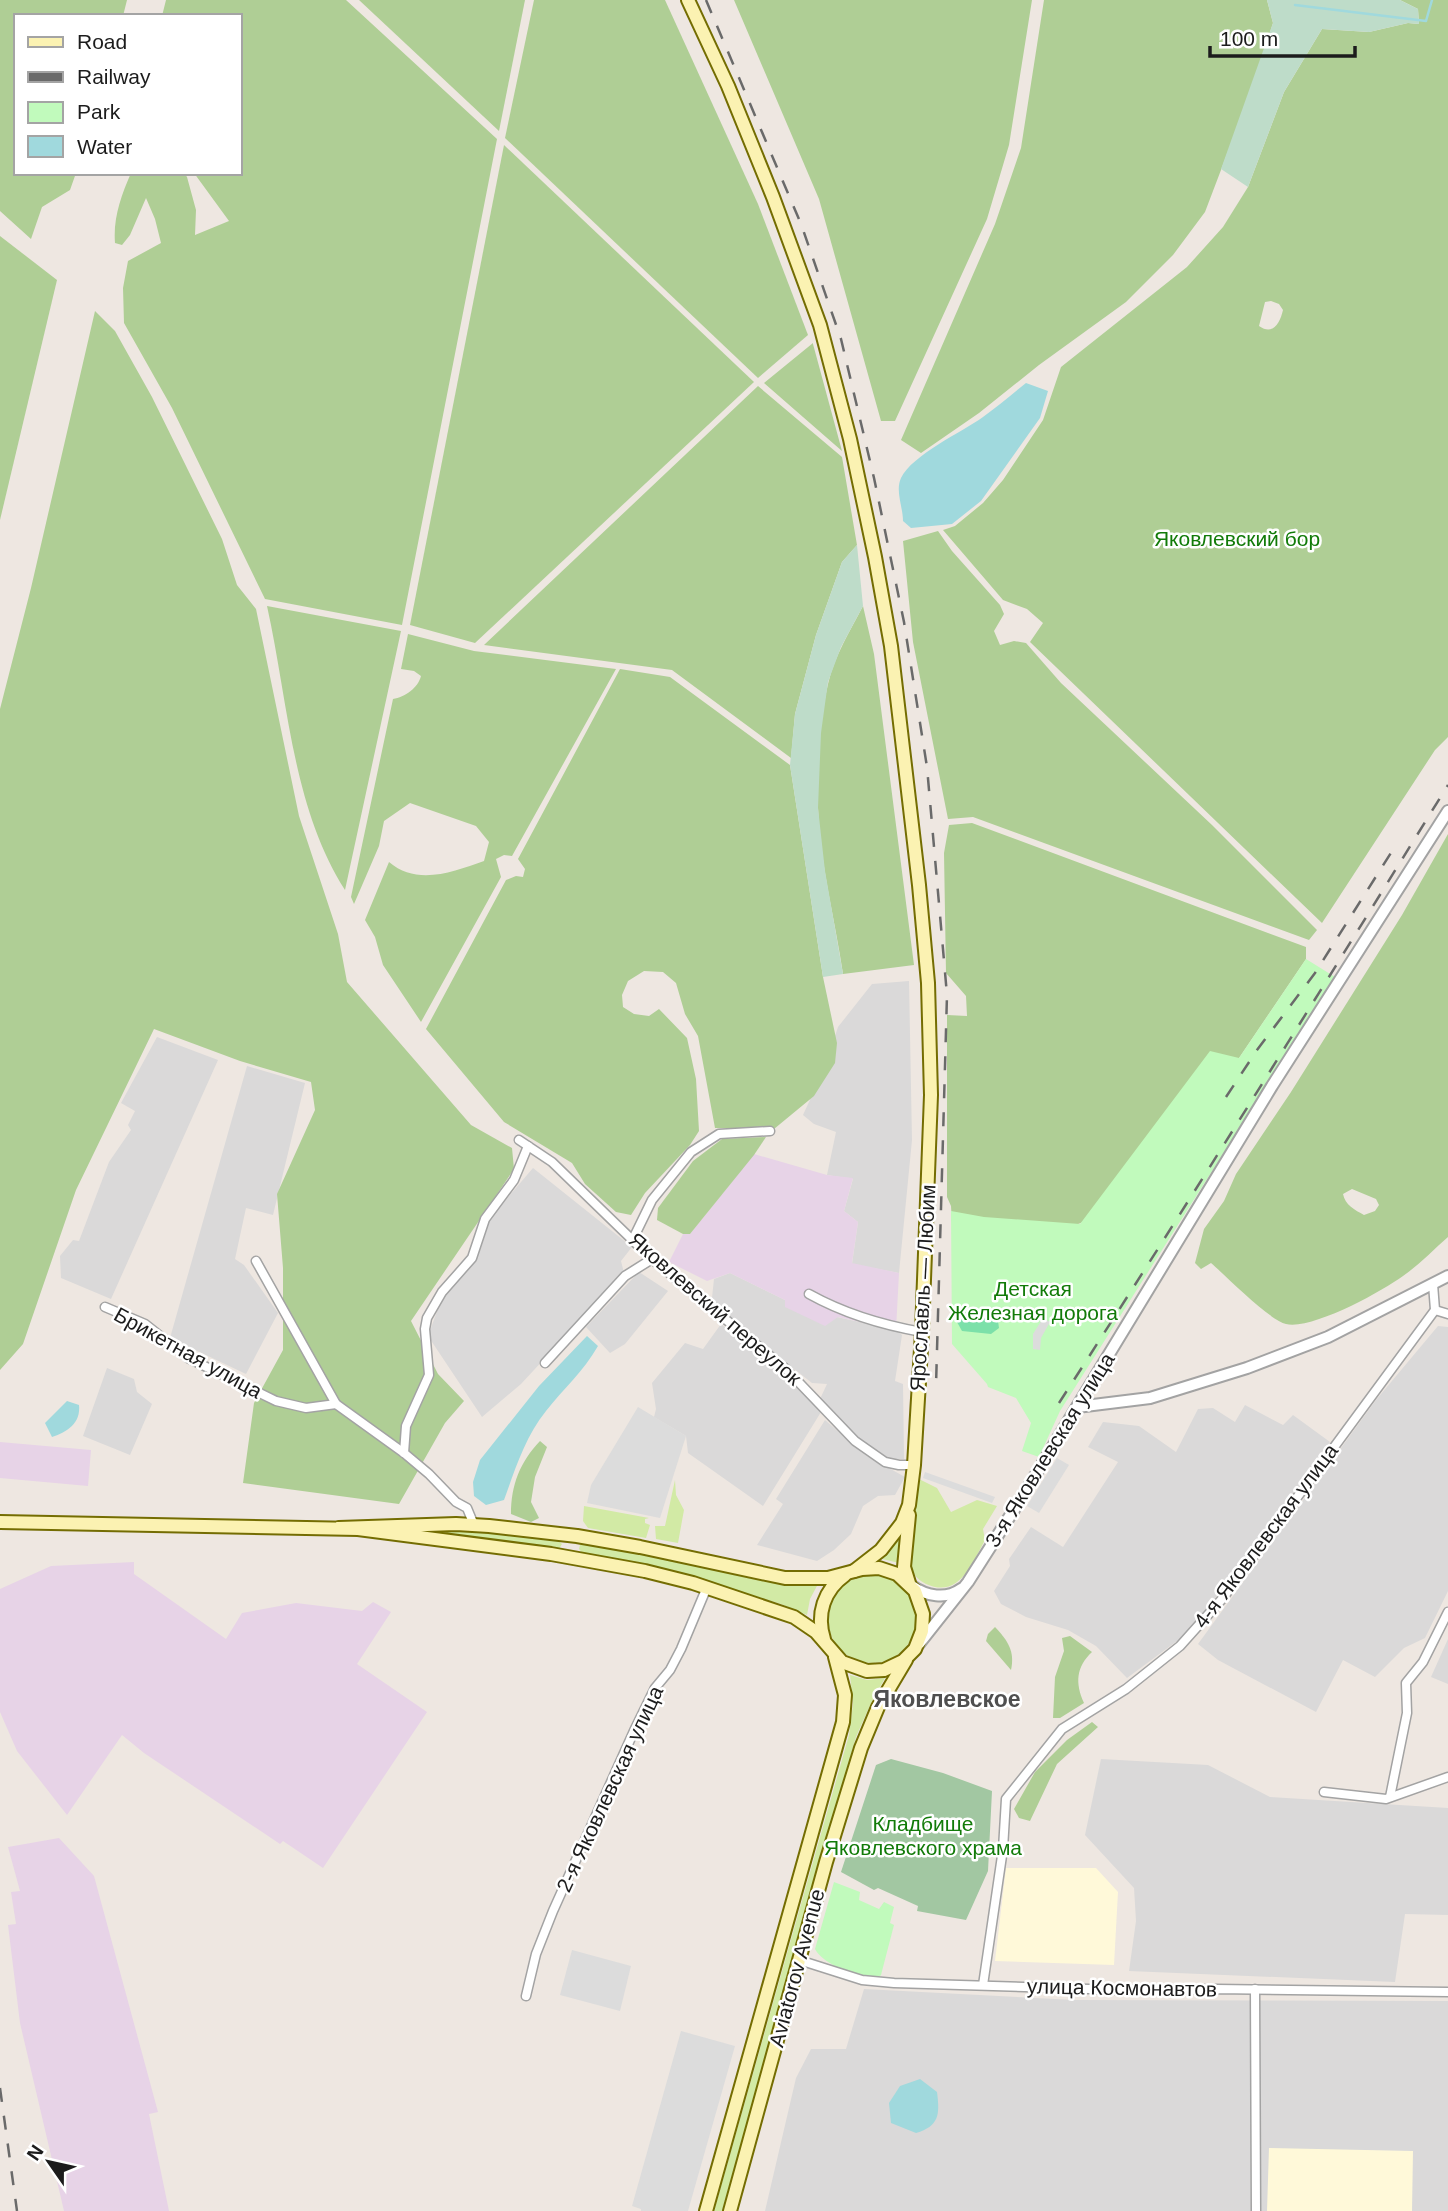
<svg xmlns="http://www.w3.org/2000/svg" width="1448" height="2211" font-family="Helvetica,sans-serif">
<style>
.residential{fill:#dad9d9}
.industrial{fill:#e7d3e7}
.education{fill:#fff9d9}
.grass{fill:#d2eaa5}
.forest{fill:#afce95;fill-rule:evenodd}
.wetland{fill:#bedcc9}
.cemetery{fill:#a2c7a2}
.park{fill:#c1fabc}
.pitch{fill:#7ce0a9}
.parking{fill:#dcdcdc}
.water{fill:#a0d9dd}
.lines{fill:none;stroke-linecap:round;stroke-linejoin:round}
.stream{stroke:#a0d9dd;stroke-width:2.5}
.minor-casing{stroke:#a3a3a3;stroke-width:11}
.tertiary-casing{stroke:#a3a3a3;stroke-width:14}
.secondary-casing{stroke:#746d02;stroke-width:16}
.minor{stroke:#fff;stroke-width:8}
.tertiary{stroke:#fff;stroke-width:10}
.secondary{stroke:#fbf2b2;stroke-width:12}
.rail{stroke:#6a6a6a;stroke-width:2.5;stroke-dasharray:14 14;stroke-linecap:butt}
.labels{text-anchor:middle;stroke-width:5;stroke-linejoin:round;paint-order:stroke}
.park-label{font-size:21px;fill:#127b09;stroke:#fff}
.street-label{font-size:21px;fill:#1c1c1c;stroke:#fff}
.neighbourhood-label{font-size:23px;font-weight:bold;fill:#4f4f4f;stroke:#fff}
</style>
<rect width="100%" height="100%" fill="#eee7e1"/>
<g class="residential">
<path d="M909 981 912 1140 899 1273 852 1264 858 1222 844 1211 853 1179 827 1175 836 1132 814 1124 803 1115 824 1069 838 1027 872 984Z"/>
<path d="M157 1037 218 1060 111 1299 61 1278 60 1256 73 1240 79 1241 109 1162 131 1130 128 1125 135 1111 121 1103Z"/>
<path d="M247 1066 305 1083 273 1215 246 1208 235 1259 244 1265 278 1313 246 1374 170 1338Z"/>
<path d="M533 1168 632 1247 621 1261 624 1273 521 1384 482 1417 428 1336 443 1295 477 1258 487 1222Z"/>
<path d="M639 1272 668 1291 625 1344 610 1353 586 1327Z"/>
<path d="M730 1273 785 1300 837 1317 896 1330 902 1335 895 1381 903 1384 904 1459H886L858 1440 820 1399 827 1384 812 1383 723 1313 712 1298 714 1279Z"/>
<path d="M721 1324 796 1383 821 1412 763 1506 688 1453 686 1436 654 1417 656 1409 652 1383 685 1343 703 1349Z"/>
<path d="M1438 1326 1448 1327V1591L1425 1638 1404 1648 1375 1677 1343 1660 1316 1712 1218 1660 1198 1644 1376 1400Z"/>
<path d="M107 1368 134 1379 137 1392 152 1404 130 1455 83 1436Z"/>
<path d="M1245 1405 1283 1425 1293 1415 1330 1442 1227 1584 1181 1638 1127 1678 1096 1646 1068 1630 1026 1617 1001 1604 994 1591 1010 1566 1009 1559 1031 1527 1063 1547 1118 1462 1088 1447 1103 1422 1139 1426 1176 1452 1198 1409 1213 1408 1235 1422Z"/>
<path d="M825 1420 867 1456 905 1477 895 1495 878 1496 863 1506 851 1534 834 1550 817 1561 757 1545 783 1504 776 1499Z"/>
<path d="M1448 1639V1684L1431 1677Z"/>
<path d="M1101 1759 1208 1765 1270 1797 1448 1808V1915L1405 1914 1395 1982 1129 1971 1136 1921 1134 1888 1085 1835Z"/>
<path d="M864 1989 1074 2000 1448 2001V2211H765L796 2078 811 2049H846Z"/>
</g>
<g class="industrial">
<path d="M754 1154 827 1175 853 1178 844 1211 858 1222 852 1263 899 1273 896 1330 838 1317 825 1326 785 1307V1300L730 1273 707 1281 669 1262 683 1234H690Z"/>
<path d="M0 1442 91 1450 88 1486 0 1478Z"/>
<path d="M134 1562V1574L226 1639 242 1613 296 1603 362 1611 373 1602 391 1612 357 1664 427 1712 323 1868 283 1841 280 1844 144 1753 122 1735 67 1815 17 1751 0 1712V1589L51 1566Z"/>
<path d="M59 1838 94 1876 158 2112 149 2114 169 2211H64L20 2023 8 1925 16 1924 11 1892 20 1891 8 1847Z"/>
</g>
<g class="education">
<path d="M1006 1868H1096L1118 1892 1114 1965 995 1961Z"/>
<path d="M1269 2148 1413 2151 1412 2211H1267Z"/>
</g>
<g class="grass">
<path d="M917 1478 937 1488 951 1512 977 1500 997 1506 983 1529 985 1540C972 1564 959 1599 926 1584 916 1579 912 1573 911 1563Z"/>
<path d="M675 1480 676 1495 684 1510 678 1543 656 1539 655 1526H665Z"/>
<path d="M584 1506 649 1518 645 1519V1523L650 1525 646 1538 588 1528 583 1521Z"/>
<path d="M447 1529H466L556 1539 562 1544 559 1549H552L446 1534Z"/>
<path d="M901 1534 899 1563 878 1558Z"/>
<path d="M585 1543 639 1552 785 1584H818L810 1599 807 1615 781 1604 695 1578 584 1555 579 1549 580 1545Z"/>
<circle cx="872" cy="1619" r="44"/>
<path d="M850 1675 867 1680 885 1678 871 1703 856 1737 722 2211H714L849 1735 853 1704Z"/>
</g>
<g class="forest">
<path d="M0 0H127L123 16H16V173H76L70 190 42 207 31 239 0 211Z"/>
<path d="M166 0H346L497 139 402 625 265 599 172 408 124 323 123 288 128 261 161 243 155 219 146 198 130 235 122 245 115 243C113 218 121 196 131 173H184L187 177 196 210 195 235 229 221 194 173H240V16H162Z"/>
<path d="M359 0H525L499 131Z"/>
<path d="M534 0H665L758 204 808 335 758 378 505 138Z"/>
<path d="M734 0H1032L1009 145 987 219 895 421H881L819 199Z"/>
<path d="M1044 0H1267L1273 23 1248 99 1205 212 1173 255 1126 302 1039 365 979 413 921 453 901 440 995 224 1021 148Z"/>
<path d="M1400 0H1448V737L1435 750 1322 923 1030 642 1043 623 1027 609 1003 600 943 530 955 526 983 503 1003 480 1043 420 1061 367 1187 267 1223 227 1248 187 1284 92 1322 29 1369 32 1408 23 1419 24 1418 9ZM1271 301 1279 304 1283 310C1280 323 1273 336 1259 326L1265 302Z"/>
<path d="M504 145 754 382 475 643 410 625Z"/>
<path d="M0 236 57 280 0 520Z"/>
<path d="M95 311 115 331 152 397 222 539 237 585 256 609 299 816 338 934 347 982 471 1125 512 1148 514 1169 411 1321 438 1374 464 1401 445 1423 399 1504 243 1483 254 1403 283 1350V1268L277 1194 315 1110 311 1082 240 1061 154 1029 76 1190 23 1344 0 1370V709L31 588Z"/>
<path d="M813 343V344L842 451 764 383Z"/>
<path d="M758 386 842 457 857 545 842 562 816 635 795 714 791 758 672 670 484 645Z"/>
<path d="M938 531 952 551 1000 605 1004 614 994 631 1000 645 1014 641 1026 643 1061 683 1212 825 1317 930 1309 940 973 817 948 819 913 642 903 541Z"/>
<path d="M267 606 401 631 345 890C292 807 288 700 267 606Z"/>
<path d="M863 606 874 654 914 965 843 974C835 919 820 864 818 808 816 768 819 724 828 684 834 657 850 631 863 606Z"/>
<path d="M408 634 474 651 616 669 512 856 504 855 496 859 501 877 421 1022 383 965 375 937 365 920 389 862C417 886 453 872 484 861L489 842 476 826 410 803 384 821 379 846 354 904 351 897 393 699C405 697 418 688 421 676L414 671 401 669Z"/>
<path d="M620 669 670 677 790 765 823 977 837 1043 835 1063 814 1096 774 1129 715 1128 698 1036 685 1014 676 983 663 972 644 971 628 981 622 995 623 1007 634 1014 649 1016 659 1009 687 1038 696 1079 699 1131 690 1145 645 1193 631 1215 616 1212 585 1184 572 1163 504 1122 426 1029 506 880 516 876 523 877 525 869 518 859Z"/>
<path d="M972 823 1306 947V959L1239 1058 1083 1222 955 1274 951 1206 947 1197V1015L967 1016 966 996 946 973 944 853 949 825Z"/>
<path d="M1448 834V1237C1433 1250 1419 1265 1403 1276 1381 1292 1312 1330 1286 1324 1269 1320 1226 1276 1211 1263L1201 1269 1195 1263 1204 1229 1224 1201 1236 1174 1291 1092 1402 915ZM1352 1189 1376 1199 1379 1205 1375 1211 1364 1215C1355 1210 1345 1205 1343 1194Z"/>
<path d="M766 1137 754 1155 690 1234H683L657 1220 658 1208 693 1161 722 1139Z"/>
<path d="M540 1441 547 1447 535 1477 531 1502 539 1518 531 1522 511 1514C511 1485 520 1462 540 1441Z"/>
<path d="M995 1627C1008 1641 1015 1651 1011 1670L986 1641 988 1634Z"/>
<path d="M1070 1636 1092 1652C1076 1667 1075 1683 1084 1703L1060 1718H1053L1055 1677 1064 1651 1062 1638Z"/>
<path d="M1092 1722 1098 1727 1057 1764 1030 1821 1019 1818 1014 1809 1035 1772 1067 1740Z"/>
</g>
<g class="wetland">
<path d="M1267 0H1400L1418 9 1419 24 1408 23 1369 32 1322 29 1284 92 1248 187 1221 169 1273 23Z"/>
<path d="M857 545 863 606 841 647 828 682 821 733 818 808 825 871 843 974 823 977 790 765 795 714 816 635 842 562Z"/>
</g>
<path class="cemetery" d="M891 1759 943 1773 992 1791 988 1871 966 1920 917 1911 918 1906 878 1888 874 1890 841 1872 876 1765Z"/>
<g class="park">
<path d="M1306 959 1335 977 1060 1411 1039 1457 1022 1451 1031 1423 1016 1398 988 1387 987 1384 952 1344 951 1211 984 1217 1080 1224 1210 1051 1239 1058Z"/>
<path d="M834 1882 860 1892 859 1900 879 1909 884 1902 894 1907 890 1923 894 1925 881 1975 877 1979C860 1979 822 1964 815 1949Z"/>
</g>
<path class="pitch" d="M963 1315 992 1317 998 1321 999 1328 991 1334 962 1331 957 1322Z"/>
<g class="parking">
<path d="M1043 1318 1050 1322 1041 1338 1040 1350 1033 1349V1334Z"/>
<path d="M638 1407 686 1436 660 1518 587 1503 591 1485Z"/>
<path d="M1057 1458 1069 1465 1039 1513 1027 1506Z"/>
<path d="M925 1472 995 1497 992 1503 923 1478Z"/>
<path d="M572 1950 631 1966 620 2011 560 1995Z"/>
<path d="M681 2031 735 2046 688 2211H641V2209L632 2206Z"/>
</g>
<g class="water">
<path d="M1026 383 1048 391 1040 418 981 501 952 524 911 528 903 521C903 507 895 491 901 478 912 455 962 432 983 417 998 406 1012 394 1026 383Z"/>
<path d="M587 1336 598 1346C583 1372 564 1388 546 1411 525 1437 515 1470 504 1500L486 1505 474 1496 473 1482 480 1460 539 1386Z"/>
<path d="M67 1401 79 1405C81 1423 67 1432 52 1437L45 1423Z"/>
<path d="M920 2079 937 2092C940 2115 939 2126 916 2133L891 2123 889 2103 900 2086Z"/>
</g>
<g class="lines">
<path class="stream" d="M1295 5 1426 21 1432 0"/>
<defs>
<g id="minor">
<path d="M519 1140 552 1162 652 1259 786 1369 855 1441 885 1462 899 1465H914"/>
<path d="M633 1239 652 1200 691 1152 719 1134 770 1131"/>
<path d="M256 1261 336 1404"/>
<path d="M809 1294C845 1314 882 1325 922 1332"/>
<path d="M105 1307 145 1324 188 1358 276 1401 306 1408 336 1404 404 1453 429 1474 456 1502 467 1508 474 1525"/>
<path d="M1435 1310 1448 1314"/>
<path d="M545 1363 625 1276 652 1259"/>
<path d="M404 1453 406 1426 429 1375 425 1329 427 1318 442 1292 472 1258 485 1219 514 1180 528 1146"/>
<path d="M1324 1792 1386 1799 1448 1777"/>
<path d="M1390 1797 1407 1713 1406 1683 1423 1662 1448 1612"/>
<path d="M799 1960 862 1980 894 1983 1122 1990 1216 1989 1448 1992"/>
<path d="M983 1985 1003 1849 1006 1799 1062 1729 1126 1689 1180 1646 1223 1598 1435 1310 1433 1284"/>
<path d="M1255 1989 1256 2211"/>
<path d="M526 1996 536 1954 553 1911 634 1731 655 1688 670 1670 681 1649 707 1587"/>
</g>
<g id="tertiary">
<path d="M1077 1407 1150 1398 1247 1368 1328 1337 1448 1276"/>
<path d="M912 1586C926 1596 946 1600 961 1589"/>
<path d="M919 1644 968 1582 1024 1494 1272 1086 1448 811"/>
</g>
<g id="secondary">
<path d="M688 0 728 86 773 197 820 325 850 439 875 557 891 646 919 885 928 983 931 1095 922 1332 914 1465 909 1505 902 1523 881 1550 854 1571"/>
<path d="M909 1515 904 1567 909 1583"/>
<path d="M0 1522 358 1529 551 1554 645 1571 693 1583 794 1617 816 1632 842 1662 867 1671 884 1670 903 1661 915 1649 922 1631 923 1614 915 1591 897 1574 879 1568 862 1569 828 1578H785L640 1547 577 1536 489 1526 456 1524 339 1528"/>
<path d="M824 1639C816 1614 824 1590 845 1575"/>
<path d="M706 2211 843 1722 845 1695 835 1657"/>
<path d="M730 2211 826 1862 861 1748 878 1707 906 1660"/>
</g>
</defs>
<use href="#minor" class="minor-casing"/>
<use href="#tertiary" class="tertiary-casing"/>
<use href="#secondary" class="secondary-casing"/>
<use href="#minor" class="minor"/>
<use href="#tertiary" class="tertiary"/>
<use href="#secondary" class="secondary"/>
<g class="rail">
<path d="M706 0 801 224 841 339 874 478 904 622 927 767 947 995 936 1386"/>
<path d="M1226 1097 1257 1050 1315 973 1394 848"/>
<path d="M1059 1403C1191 1199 1320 992 1448 785"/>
<path d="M0 2088 17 2211"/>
</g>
</g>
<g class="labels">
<g class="park-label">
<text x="1237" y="546">Яковлевский бор</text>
<text x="1033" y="1296">Детская<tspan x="1033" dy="24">Железная дорога</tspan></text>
<text x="923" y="1831">Кладбище<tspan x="923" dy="24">Яковлевского храма</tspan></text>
</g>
<g class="street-label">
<text transform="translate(923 1288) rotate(-87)" y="7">Ярославль — Любим</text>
<text transform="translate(715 1309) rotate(41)" y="7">Яковлевский переулок</text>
<text transform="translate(188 1353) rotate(29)" y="7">Брикетная улица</text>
<text transform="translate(1050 1450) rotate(-58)" y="7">3-я Яковлевская улица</text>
<text transform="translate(1266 1536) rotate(-53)" y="7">4-я Яковлевская улица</text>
<text transform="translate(610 1789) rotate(-65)" y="7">2-я Яковлевская улица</text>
<text transform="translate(797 1968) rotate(-75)" y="7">Aviatorov Avenue</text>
<text transform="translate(1122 1988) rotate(1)" y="7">улица Космонавтов</text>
</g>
<g class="neighbourhood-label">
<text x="947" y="1707">Яковлевское</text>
</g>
</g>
<rect x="14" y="14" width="228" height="161" fill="#ffffff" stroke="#a4a4a4" stroke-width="2"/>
<rect x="28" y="37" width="35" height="10" fill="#fbf2b2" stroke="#a4a4a4" stroke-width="2"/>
<text x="77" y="49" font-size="21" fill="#1c1c1c">Road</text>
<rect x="28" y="72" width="35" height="10" fill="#6a6a6a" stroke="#a4a4a4" stroke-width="2"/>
<text x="77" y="84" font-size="21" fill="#1c1c1c">Railway</text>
<rect x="28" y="102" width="35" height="21" fill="#c1fabc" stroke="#a4a4a4" stroke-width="2"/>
<text x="77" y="119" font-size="21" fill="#1c1c1c">Park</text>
<rect x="28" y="136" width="35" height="21" fill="#a0d9dd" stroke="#a4a4a4" stroke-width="2"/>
<text x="77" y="154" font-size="21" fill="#1c1c1c">Water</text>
<g transform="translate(49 2162) rotate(304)" stroke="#ffffff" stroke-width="5" paint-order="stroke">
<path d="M0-5L12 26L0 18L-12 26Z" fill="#1c1c1c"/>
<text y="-10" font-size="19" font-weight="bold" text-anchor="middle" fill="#1c1c1c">N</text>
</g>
<path d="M1210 46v10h145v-10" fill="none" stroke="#1c1c1c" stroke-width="3.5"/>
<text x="1220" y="46" font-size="21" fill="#1c1c1c" stroke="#ffffff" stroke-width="5" paint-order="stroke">100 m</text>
</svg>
